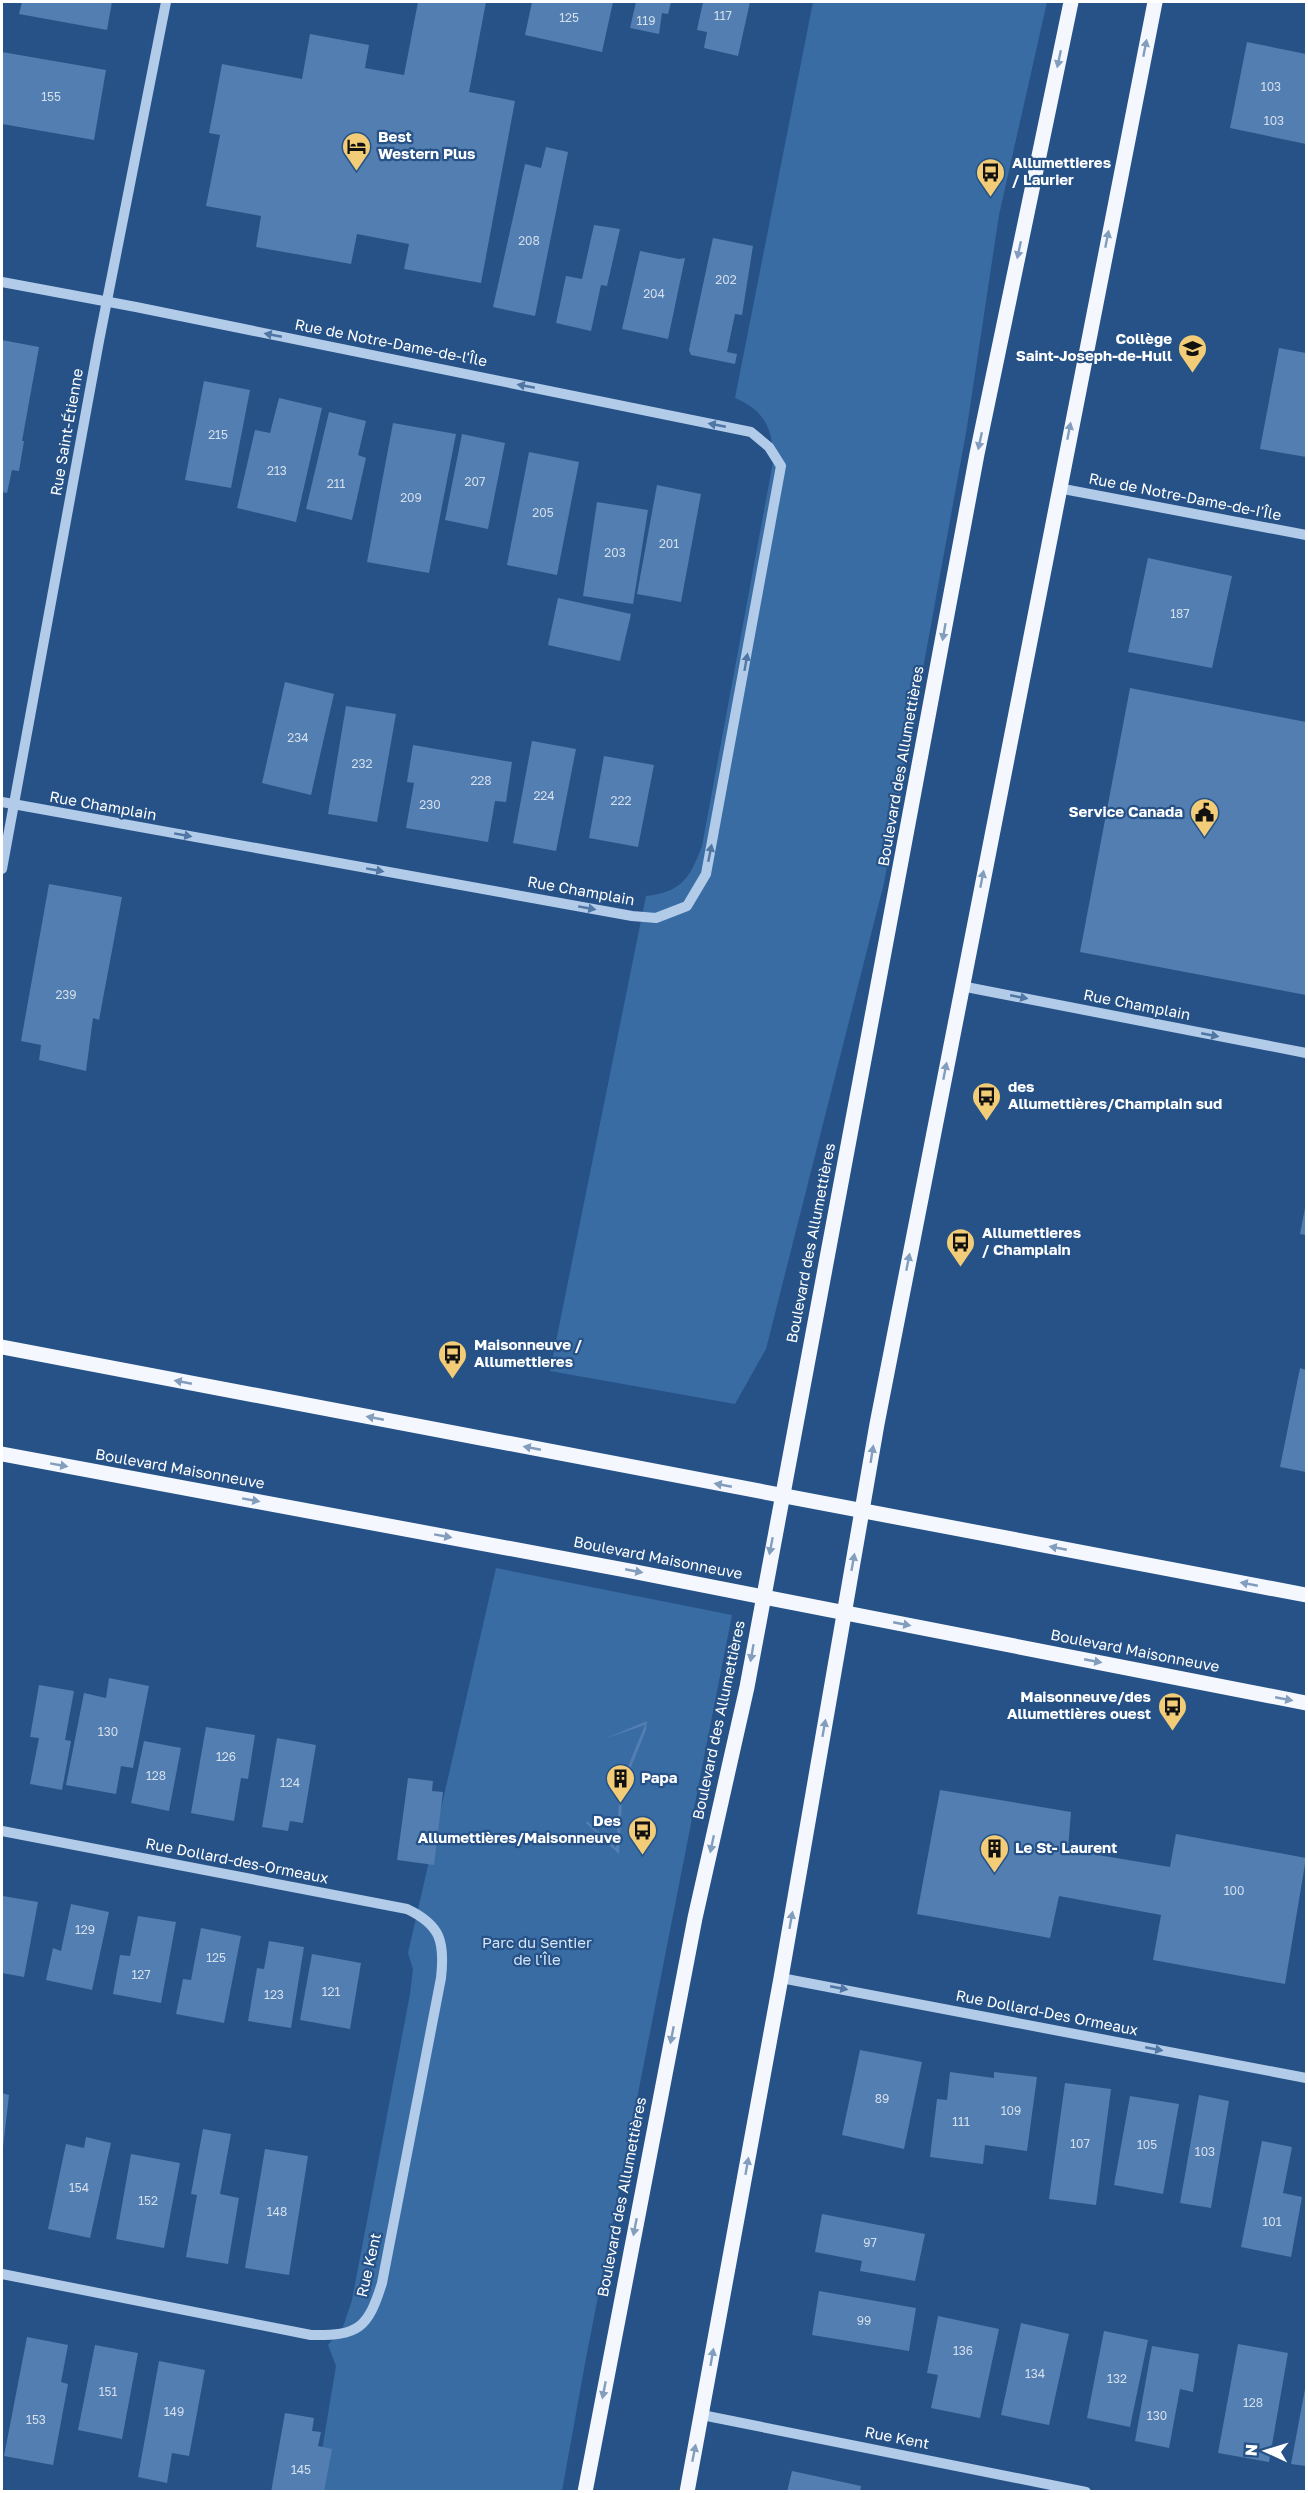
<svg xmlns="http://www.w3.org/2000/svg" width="1308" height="2493" font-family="'Golos Text',sans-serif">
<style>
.green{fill:#3a6ca4}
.building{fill:#527eb1}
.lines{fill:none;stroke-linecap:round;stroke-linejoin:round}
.minor{stroke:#b1cbe9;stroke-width:10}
.major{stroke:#f4f8fe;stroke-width:15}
.oneway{fill:#839dbd}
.oneway2{fill:#5076a4}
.labels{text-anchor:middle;stroke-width:4.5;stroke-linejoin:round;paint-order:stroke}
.number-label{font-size:12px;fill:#d4dfec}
.poi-label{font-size:15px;font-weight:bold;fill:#fff;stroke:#265287;text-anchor:start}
.street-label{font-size:15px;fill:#fff;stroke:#265287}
.park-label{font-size:15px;fill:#d5e5f7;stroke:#265287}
</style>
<rect width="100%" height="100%" fill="#265287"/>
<g class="green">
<path d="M813 2H1047L999 215 967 427 884 883 766 1349 735 1404 550 1371 646 896C682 892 690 878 702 846L773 462C774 431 765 410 735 398Z"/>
<path d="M496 1568 732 1615 586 2358 562 2491 315 2492 336 2366 328 2345 343 2327 352 2300 410 1994 413 1969 408 1953Z"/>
</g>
<g class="building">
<path d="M22 2H112L107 30 19 14Z"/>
<path d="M418 2H486L469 92 515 101 481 283 404 269 409 244 357 234 351 264 256 247 261 216 206 206 220 135 209 133 222 64 302 79 310 34 369 45 365 68 404 75Z"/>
<path d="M532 2H613L602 52 525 35Z"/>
<path d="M636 2H671L668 14 662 13 659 34 630 28Z"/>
<path d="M703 2H750L738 56 704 48 707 32 697 30Z"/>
<path d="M1247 42 1306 54V144L1230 128Z"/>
<path d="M2 52 106 70 94 140 2 124Z"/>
<path d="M546 147 568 152 535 316 493 307 525 164 541 168Z"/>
<path d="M594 225 620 229 607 286 601 285 591 331 556 323 566 276 582 279Z"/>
<path d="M713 238 753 246 742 315 735 314 727 352 737 354 735 364 691 355 689 350Z"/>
<path d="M640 251 679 259 685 258 668 339 622 329Z"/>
<path d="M2 340 39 347 22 441H24L19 471 12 470 7 493 2 492Z"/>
<path d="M1279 348 1306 353V457L1260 449Z"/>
<path d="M204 381 250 390 231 488 185 480Z"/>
<path d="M279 398 322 408 296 522 237 508 255 430 270 433Z"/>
<path d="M329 412 366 421 358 455 366 458 352 520 306 509Z"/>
<path d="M393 423 456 434 429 573 367 562Z"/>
<path d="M462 434 505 443 488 529 445 520Z"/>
<path d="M529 452 579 462 557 575 507 565Z"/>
<path d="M657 485 701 494 681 602 637 594Z"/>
<path d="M597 502 648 510 633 604 583 596Z"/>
<path d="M1148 558 1232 576 1212 668 1128 652Z"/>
<path d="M558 598 631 614 620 661 548 645Z"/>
<path d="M285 682 334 694 311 795 262 783Z"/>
<path d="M1130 688 1306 722V995L1080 952Z"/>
<path d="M346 706 396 714 377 822 328 814Z"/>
<path d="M532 741 576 749 556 851 513 843Z"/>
<path d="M413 745 512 762 506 802 495 801 488 842 406 828 414 783 407 782Z"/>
<path d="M604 756 654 765 638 847 589 838Z"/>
<path d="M49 884 122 897 99 1020 93 1018 86 1071 39 1060 41 1045 21 1041Z"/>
<path d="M1305 1208 1306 1209V1235L1300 1234Z"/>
<path d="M1300 1368 1306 1370V1472L1280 1467Z"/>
<path d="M109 1678 149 1686 133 1768 121 1766 116 1794 66 1785 84 1693 106 1698Z"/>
<path d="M39 1685 74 1691 65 1740 71 1741 62 1790 30 1784 39 1738 30 1737Z"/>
<path d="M647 1721 646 1730 623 1787 619 1854 586 1823 587 1821 616 1848 620 1786 645 1725 604 1739Z"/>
<path d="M206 1727 255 1735 248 1779 241 1778 234 1821 191 1813Z"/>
<path d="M277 1738 316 1745 303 1823 290 1821 288 1831 262 1827Z"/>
<path d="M144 1741 181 1748 169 1811 131 1803Z"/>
<path d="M408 1778 433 1781 432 1791 443 1792 434 1865 397 1860Z"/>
<path d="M940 1790 1071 1812 1068 1850 1170 1867 1176 1834 1306 1858 1285 1984 1153 1960 1161 1915 1059 1896 1050 1938 917 1914Z"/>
<path d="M3 1896 38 1902 24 1977 2 1973Z"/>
<path d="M71 1904 109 1912 92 1990 46 1980 53 1948 61 1951Z"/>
<path d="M138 1916 176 1922 161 2003 113 1994 120 1955 130 1956Z"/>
<path d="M201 1928 241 1936 224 2023 176 2014 183 1979 191 1980Z"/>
<path d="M269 1941 304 1947 291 2028 248 2021 257 1968 264 1969Z"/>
<path d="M312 1954 361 1963 350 2029 300 2020Z"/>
<path d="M860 2050 922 2062 904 2149 842 2135Z"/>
<path d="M950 2072 994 2078V2072L1037 2077 1027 2151 985 2145 983 2164 930 2157 937 2099 947 2100Z"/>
<path d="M1065 2083 1111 2089 1096 2205 1049 2199Z"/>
<path d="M2 2093 9 2095 3 2147 2 2146Z"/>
<path d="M1199 2095 1229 2101 1211 2208 1180 2203Z"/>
<path d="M1130 2096 1179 2104 1163 2194 1114 2185Z"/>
<path d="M203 2129 231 2134 220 2194 239 2198 228 2264 186 2257 197 2195 191 2194Z"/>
<path d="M86 2137 111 2143 90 2238 48 2229 66 2144 84 2148Z"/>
<path d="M1262 2141 1292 2147 1283 2193 1302 2197 1291 2257 1241 2247Z"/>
<path d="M265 2149 308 2156 289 2275 245 2268Z"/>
<path d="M131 2154 180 2163 164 2248 116 2239Z"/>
<path d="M822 2214 925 2234 915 2281 860 2271 862 2261 815 2252Z"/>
<path d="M819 2291 916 2308 909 2351 812 2335Z"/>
<path d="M938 2316 999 2329 980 2418 931 2408 938 2375 927 2373Z"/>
<path d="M1021 2323 1069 2334 1049 2425 1001 2415Z"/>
<path d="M1104 2331 1148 2340 1130 2427 1087 2418Z"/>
<path d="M27 2337 68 2345 61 2382 68 2384 53 2465 4 2456Z"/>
<path d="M1238 2344 1288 2353 1269 2462 1218 2453Z"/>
<path d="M95 2345 138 2353 122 2439 78 2430Z"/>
<path d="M1152 2346 1199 2354 1193 2392 1180 2389 1169 2448 1135 2441Z"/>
<path d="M159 2361 205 2370 189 2456 172 2453 167 2483 138 2477Z"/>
<path d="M1305 2389H1306V2466L1291 2464Z"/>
<path d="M285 2413 314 2418 312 2431 321 2432 318 2446 332 2449 324 2492H271Z"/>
<path d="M792 2471 861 2486 860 2492H787Z"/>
</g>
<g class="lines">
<g class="minor">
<path d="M2 282 136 307 751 432 769 447 781 466 706 874 687 906 656 918 632 916 2 802"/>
<path d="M1058 488 1306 535"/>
<path d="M2 869 99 341 166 2"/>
<path d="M961 986 1306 1053"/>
<path d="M2 1831 407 1909C441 1925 445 1942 441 1978L382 2283C368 2328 359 2336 311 2335L2 2274"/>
<path d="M781 1978 1306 2078"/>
<path d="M702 2415 1086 2492"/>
</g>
<g class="major">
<path d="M2 1347 1306 1595"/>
<path d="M2 1454 636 1572 1306 1703"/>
<path d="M585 2492 695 1918 747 1687 977 454 1071 2"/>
<path d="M687 2492 781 1978 877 1424 1155 2"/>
</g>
</g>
<defs><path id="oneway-solid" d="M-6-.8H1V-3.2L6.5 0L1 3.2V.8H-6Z" transform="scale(1.5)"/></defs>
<g class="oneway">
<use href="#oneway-solid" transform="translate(1145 48) rotate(-79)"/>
<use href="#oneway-solid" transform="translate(1059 59) rotate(102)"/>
<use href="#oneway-solid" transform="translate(1107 239) rotate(-79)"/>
<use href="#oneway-solid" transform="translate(1019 250) rotate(102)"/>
<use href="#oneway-solid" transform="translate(1069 431) rotate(-79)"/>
<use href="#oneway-solid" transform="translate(980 441) rotate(102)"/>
<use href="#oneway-solid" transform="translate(944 632) rotate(100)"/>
<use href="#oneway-solid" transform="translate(982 879) rotate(-79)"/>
<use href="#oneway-solid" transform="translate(945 1071) rotate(-79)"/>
<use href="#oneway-solid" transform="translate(908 1262) rotate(-79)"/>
<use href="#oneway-solid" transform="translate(183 1382) rotate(-169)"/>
<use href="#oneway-solid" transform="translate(375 1418) rotate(-169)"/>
<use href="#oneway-solid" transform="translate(532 1448) rotate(-169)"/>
<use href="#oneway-solid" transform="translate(872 1454) rotate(-81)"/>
<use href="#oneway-solid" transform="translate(59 1465) rotate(10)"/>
<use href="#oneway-solid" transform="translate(723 1485) rotate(-169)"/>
<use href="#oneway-solid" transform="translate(251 1500) rotate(10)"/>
<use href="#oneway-solid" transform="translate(443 1536) rotate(10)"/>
<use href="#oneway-solid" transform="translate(771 1546) rotate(101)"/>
<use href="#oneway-solid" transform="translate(1058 1548) rotate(-169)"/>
<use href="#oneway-solid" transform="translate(853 1562) rotate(-80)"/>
<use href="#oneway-solid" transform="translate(634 1571) rotate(11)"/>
<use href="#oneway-solid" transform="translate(1249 1584) rotate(-169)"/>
<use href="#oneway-solid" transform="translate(902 1624) rotate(11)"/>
<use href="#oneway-solid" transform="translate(752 1653) rotate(100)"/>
<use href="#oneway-solid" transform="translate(1093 1661) rotate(11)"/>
<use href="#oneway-solid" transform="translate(1284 1699) rotate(11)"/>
<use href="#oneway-solid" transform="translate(824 1728) rotate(-80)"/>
<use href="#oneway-solid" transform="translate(712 1844) rotate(102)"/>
<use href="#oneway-solid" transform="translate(791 1920) rotate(-80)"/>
<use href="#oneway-solid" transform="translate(672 2035) rotate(101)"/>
<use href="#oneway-solid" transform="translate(747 2166) rotate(-80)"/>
<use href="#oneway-solid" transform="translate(635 2227) rotate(101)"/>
<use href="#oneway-solid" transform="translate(712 2357) rotate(-80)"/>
<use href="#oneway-solid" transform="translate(604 2390) rotate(101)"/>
<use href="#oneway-solid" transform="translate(694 2453) rotate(-79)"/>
</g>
<g class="oneway2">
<use href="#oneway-solid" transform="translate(273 335) rotate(-169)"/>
<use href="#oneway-solid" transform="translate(526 386) rotate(-169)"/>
<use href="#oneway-solid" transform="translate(717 425) rotate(-169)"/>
<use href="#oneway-solid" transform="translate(746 662) rotate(-80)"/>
<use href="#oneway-solid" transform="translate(183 835) rotate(10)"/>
<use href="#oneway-solid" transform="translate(710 853) rotate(-79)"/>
<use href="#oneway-solid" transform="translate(375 870) rotate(10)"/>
<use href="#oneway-solid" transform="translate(587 908) rotate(10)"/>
<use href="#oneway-solid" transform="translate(1019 997) rotate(11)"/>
<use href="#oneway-solid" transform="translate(1210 1035) rotate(11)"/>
<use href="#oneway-solid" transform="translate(839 1988) rotate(11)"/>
<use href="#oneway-solid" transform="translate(1154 2049) rotate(11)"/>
</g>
<defs>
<symbol id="hotel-pin" viewBox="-11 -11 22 30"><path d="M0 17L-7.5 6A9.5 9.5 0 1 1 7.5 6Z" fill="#f2cc76" stroke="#265287"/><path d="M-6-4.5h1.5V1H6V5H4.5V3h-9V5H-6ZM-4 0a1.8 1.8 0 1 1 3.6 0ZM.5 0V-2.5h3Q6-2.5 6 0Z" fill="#111"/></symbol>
<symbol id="bus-pin" viewBox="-11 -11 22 30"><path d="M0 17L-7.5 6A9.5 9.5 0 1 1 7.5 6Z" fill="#f2cc76" stroke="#265287"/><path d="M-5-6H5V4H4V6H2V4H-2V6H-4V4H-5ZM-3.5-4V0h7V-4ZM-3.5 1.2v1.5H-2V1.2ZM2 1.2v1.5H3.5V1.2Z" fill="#111"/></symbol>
<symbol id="school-pin" viewBox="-11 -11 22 30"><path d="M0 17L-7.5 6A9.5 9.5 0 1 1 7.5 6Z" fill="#f2cc76" stroke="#265287"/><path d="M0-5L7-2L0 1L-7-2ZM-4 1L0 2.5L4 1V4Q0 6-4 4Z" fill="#111"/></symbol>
<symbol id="civic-pin" viewBox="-11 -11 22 30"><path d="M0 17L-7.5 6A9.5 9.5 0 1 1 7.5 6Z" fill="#f2cc76" stroke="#265287"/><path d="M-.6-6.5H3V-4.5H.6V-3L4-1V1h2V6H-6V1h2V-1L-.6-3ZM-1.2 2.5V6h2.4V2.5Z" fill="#111"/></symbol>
<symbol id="building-pin" viewBox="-11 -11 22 30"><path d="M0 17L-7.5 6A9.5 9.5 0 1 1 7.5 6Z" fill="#f2cc76" stroke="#265287"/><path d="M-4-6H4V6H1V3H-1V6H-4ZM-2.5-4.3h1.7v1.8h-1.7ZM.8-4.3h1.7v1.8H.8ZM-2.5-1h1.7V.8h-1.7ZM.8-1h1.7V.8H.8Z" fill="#111"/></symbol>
</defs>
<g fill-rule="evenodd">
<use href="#hotel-pin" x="340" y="130" width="33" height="45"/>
<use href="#bus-pin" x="974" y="156" width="33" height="45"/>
<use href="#school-pin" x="1176" y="332" width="33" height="45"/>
<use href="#civic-pin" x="1188" y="796" width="33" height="45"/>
<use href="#bus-pin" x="970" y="1080" width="33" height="45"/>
<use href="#bus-pin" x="944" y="1226" width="33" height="45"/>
<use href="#bus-pin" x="436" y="1338" width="33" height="45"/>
<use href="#bus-pin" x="1156" y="1690" width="33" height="45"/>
<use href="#building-pin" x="604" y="1762" width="33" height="45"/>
<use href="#bus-pin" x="626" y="1814" width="33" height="45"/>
<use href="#building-pin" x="978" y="1832" width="33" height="45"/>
</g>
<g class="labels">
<g class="number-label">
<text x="723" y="20">117</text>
<text x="569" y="22">125</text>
<text x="646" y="25">119</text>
<text x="1271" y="91">103</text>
<text x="51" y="101">155</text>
<text x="1274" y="125">103</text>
<text x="529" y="245">208</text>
<text x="726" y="284">202</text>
<text x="654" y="298">204</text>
<text x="218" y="439">215</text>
<text x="277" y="475">213</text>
<text x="475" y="486">207</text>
<text x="336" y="488">211</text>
<text x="411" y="502">209</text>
<text x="543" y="517">205</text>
<text x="669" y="548">201</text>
<text x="615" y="557">203</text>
<text x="1180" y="618">187</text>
<text x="298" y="742">234</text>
<text x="362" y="768">232</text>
<text x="481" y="785">228</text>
<text x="544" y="800">224</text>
<text x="621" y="805">222</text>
<text x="430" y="809">230</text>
<text x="66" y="999">239</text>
<text x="108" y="1736">130</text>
<text x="226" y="1761">126</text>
<text x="156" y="1780">128</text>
<text x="290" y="1787">124</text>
<text x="1234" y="1895">100</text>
<text x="85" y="1934">129</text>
<text x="216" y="1962">125</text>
<text x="141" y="1979">127</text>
<text x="331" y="1996">121</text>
<text x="274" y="1999">123</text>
<text x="882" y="2103">89</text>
<text x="1011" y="2115">109</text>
<text x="961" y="2126">111</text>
<text x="1080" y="2148">107</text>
<text x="1147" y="2149">105</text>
<text x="1205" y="2156">103</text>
<text x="79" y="2192">154</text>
<text x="148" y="2205">152</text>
<text x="277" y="2216">148</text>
<text x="1272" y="2226">101</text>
<text x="870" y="2247">97</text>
<text x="864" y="2325">99</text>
<text x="963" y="2355">136</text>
<text x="1035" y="2378">134</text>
<text x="1117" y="2383">132</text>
<text x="108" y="2396">151</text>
<text x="1253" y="2407">128</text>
<text x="174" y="2416">149</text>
<text x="1157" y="2420">130</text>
<text x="36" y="2424">153</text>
<text x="301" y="2474">145</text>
</g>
<g class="poi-label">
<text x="378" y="142">Best<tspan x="378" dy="17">Western Plus</tspan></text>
<text x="1012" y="168">Allumettieres<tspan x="1012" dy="17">/ Laurier</tspan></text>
<text x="1172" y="344" text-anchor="end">Collège<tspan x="1172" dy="17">Saint-Joseph-de-Hull</tspan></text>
<text x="1183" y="817" text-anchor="end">Service Canada</text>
<text x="1008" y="1092">des<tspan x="1008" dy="17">Allumettières/Champlain sud</tspan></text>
<text x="982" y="1238">Allumettieres<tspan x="982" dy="17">/ Champlain</tspan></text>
<text x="474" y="1350">Maisonneuve /<tspan x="474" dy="17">Allumettieres</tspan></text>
<text x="1151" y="1702" text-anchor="end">Maisonneuve/des<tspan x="1151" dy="17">Allumettières ouest</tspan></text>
<text x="641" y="1783">Papa</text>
<text x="621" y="1826" text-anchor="end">Des<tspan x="621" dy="17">Allumettières/Maisonneuve</tspan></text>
<text x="1015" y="1853">Le St- Laurent</text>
</g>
<g class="street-label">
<text transform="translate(391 343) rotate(11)" y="5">Rue de Notre-Dame-de-l'Île</text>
<text transform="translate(67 432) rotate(-80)" y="5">Rue Saint-Étienne</text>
<text transform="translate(1185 497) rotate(11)" y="5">Rue de Notre-Dame-de-I'Île</text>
<text transform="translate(901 766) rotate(-80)" y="5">Boulevard des Allumettières</text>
<text transform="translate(103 806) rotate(10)" y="5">Rue Champlain</text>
<text transform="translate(581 891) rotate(10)" y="5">Rue Champlain</text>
<text transform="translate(1137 1005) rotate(11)" y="5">Rue Champlain</text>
<text transform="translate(811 1243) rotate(-79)" y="5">Boulevard des Allumettières</text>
<text transform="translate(180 1469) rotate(10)" y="5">Boulevard Maisonneuve</text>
<text transform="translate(658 1558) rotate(11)" y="5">Boulevard Maisonneuve</text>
<text transform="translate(1135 1651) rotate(11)" y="5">Boulevard Maisonneuve</text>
<text transform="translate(719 1720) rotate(-78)" y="5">Boulevard des Allumettières</text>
<text transform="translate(237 1861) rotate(11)" y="5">Rue Dollard-des-Ormeaux</text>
<text transform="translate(1047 2013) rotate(11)" y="5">Rue Dollard-Des Ormeaux</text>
<text transform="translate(622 2197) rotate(-79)" y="5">Boulevard des Allumettières</text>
<text transform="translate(369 2265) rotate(-77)" y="5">Rue Kent</text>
<text transform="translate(897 2438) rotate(11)" y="5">Rue Kent</text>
</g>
<g class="park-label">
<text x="537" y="1948">Parc du Sentier<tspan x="537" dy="17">de l'Île</tspan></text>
</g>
</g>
<rect width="1308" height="2493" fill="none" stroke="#ffffff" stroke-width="6"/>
<g transform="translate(1266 2451) rotate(274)" stroke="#265287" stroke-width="4.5" paint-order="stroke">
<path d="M0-4.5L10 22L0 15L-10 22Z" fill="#ffffff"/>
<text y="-9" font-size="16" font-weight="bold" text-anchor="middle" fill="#ffffff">N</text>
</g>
</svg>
